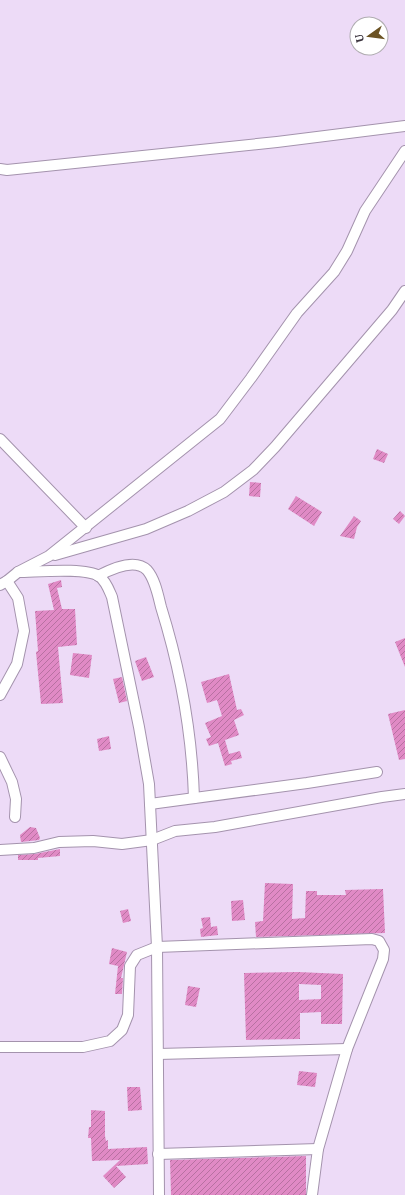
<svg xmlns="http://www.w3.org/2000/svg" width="405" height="1195" font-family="'IBM Plex Serif',serif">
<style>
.building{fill:url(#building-hatch);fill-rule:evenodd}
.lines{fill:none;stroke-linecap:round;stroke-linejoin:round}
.minor-casing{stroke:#a493ad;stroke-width:12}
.minor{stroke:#fff;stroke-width:10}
</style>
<defs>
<pattern id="building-hatch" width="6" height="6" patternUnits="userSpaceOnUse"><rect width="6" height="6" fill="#e08ac5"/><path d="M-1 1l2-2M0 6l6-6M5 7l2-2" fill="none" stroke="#b771a1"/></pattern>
</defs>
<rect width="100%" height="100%" fill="#eddbf7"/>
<g class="building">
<path d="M377 449 388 454 384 463 373 459Z"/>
<path d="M250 482 261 483 260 497 249 496Z"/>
<path d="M296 496 322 512 314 526 288 509Z"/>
<path d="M400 511 405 516 399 524 393 519Z"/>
<path d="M354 516 361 521 357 527 354 539 340 536Z"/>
<path d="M61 580 62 587 57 588 62 609H75L77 645 58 647 63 703 41 704 36 652 38 651 35 611 54 610 48 584Z"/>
<path d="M405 638V667L395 642Z"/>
<path d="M73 653 92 655 89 678 70 675Z"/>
<path d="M146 657 154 677 142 681 135 661Z"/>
<path d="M229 674 237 710 241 709 244 715 234 720 239 735 225 740 229 754 240 751 242 758 231 761 232 764 225 766 218 743 209 746 206 739 211 737 205 723 222 716 217 700 207 703 201 682Z"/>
<path d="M122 677 127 701 119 703 113 679Z"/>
<path d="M405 710V759L399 760 388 714Z"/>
<path d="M109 736 111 749 99 751 97 739Z"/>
<path d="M30 827 36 828 40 838 39 840 21 842 20 835Z"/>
<path d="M60 849V856L38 858V860H18V855L35 854Z"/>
<path d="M265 883 293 884 292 919 305 918 306 891H317V895H346L345 890 383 889 385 933 256 937 255 922 263 921Z"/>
<path d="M243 900 245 920 232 921 231 901Z"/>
<path d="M128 909 131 921 123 923 120 911Z"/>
<path d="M210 917 211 927 217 926 218 935 201 937 200 929 203 928 201 918Z"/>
<path d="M112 948 127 952 121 978H123L122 994H115L118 966 109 964Z"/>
<path d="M298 972 343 974 342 1024H321V1012L300 1013V1039L246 1040 244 973ZM299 984 321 985V999L299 1000Z"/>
<path d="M188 986 200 988 196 1007 185 1005Z"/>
<path d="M299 1071 317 1073 315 1087 297 1085Z"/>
<path d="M127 1087H140L142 1110 128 1111Z"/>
<path d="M91 1110 105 1111V1136L106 1141 108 1140V1149L147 1147 148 1164 116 1166 126 1177 114 1188 103 1176 120 1160 92 1161 91 1138H88L89 1127H91Z"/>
<path d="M306 1156V1195H171L170 1160Z"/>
</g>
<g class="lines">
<defs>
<g id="minor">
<path d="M0 169 7 170 277 142 405 126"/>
<path d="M0 439 86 528"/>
<path d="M55 555 146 529 188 511 224 492 253 470 275 447 392 310 405 291"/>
<path d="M18 572C36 572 85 567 99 576 106 581 109 590 112 597L139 727 149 784 157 947 159 1195"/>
<path d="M98 576C111 569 135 558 147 570 155 579 158 595 161 607 180 668 192 733 194 798"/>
<path d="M0 585 7 581 18 572 49 556 220 419 251 378 297 313 334 272 347 251 365 211 405 151"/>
<path d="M0 695 17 664 24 631 18 598 7 581"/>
<path d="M0 757 12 782 16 799 15 817"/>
<path d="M150 804 307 783 377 772"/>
<path d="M0 850 34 848 59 842 93 841 122 844 152 840 175 831 215 827 382 797 405 794"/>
<path d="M0 1047H83L110 1041 122 1030 128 1015 130 966 137 955 157 947 372 939 379 941 384 950 383 959 347 1049 318 1149 312 1195"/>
<path d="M158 1054 347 1049"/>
<path d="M158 1154 318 1149"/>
</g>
</defs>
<use href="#minor" class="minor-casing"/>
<use href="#minor" class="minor"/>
</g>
<g transform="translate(369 36) rotate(256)"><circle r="19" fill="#ffffff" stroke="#b0adb1"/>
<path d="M0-3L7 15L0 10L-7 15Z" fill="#6b5223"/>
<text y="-6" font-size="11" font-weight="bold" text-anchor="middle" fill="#39323c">U</text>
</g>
</svg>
